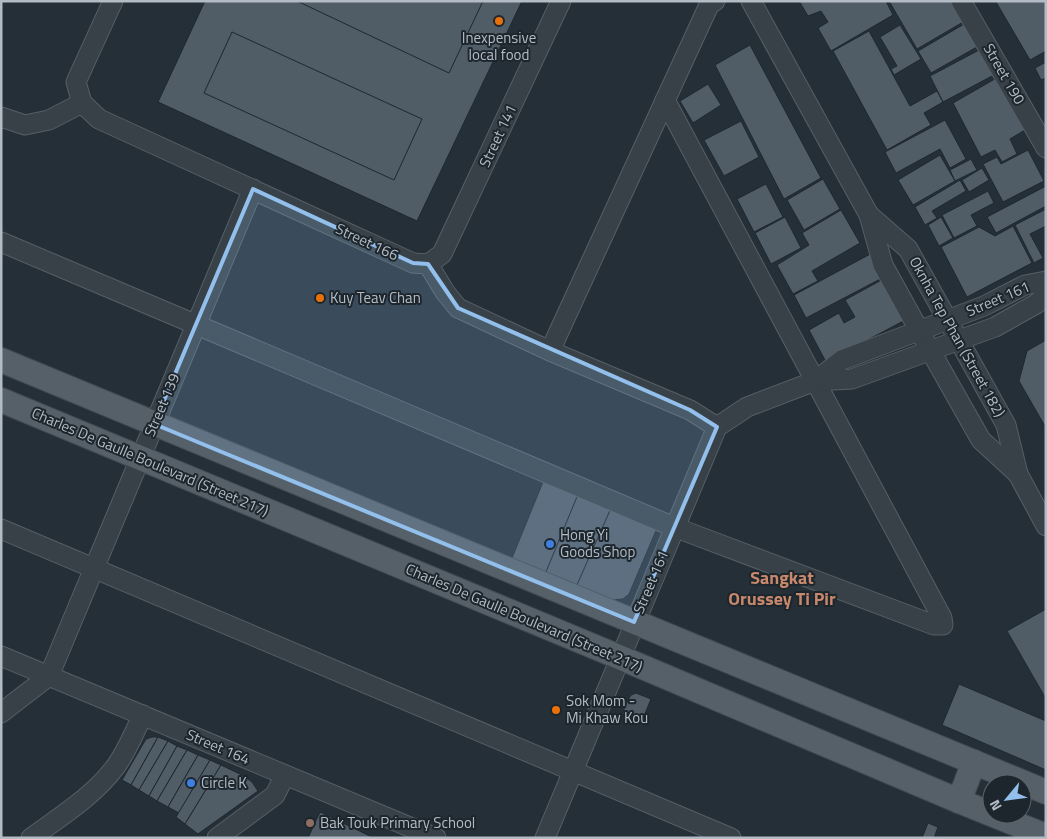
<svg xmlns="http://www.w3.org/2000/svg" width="1047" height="839" font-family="'Titillium Web',sans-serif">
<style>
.building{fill:#505c66;stroke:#1f282f}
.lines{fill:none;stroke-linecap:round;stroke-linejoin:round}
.minor-casing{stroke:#565f66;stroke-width:21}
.major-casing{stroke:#414a51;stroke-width:26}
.minor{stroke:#384148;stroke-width:19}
.major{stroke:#566068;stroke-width:24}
.marked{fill:#92bfeb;fill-opacity:0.2;stroke:#92bfeb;stroke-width:4;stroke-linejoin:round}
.food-dot{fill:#e8710a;stroke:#1d262d;stroke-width:2}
.shop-dot{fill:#3f7fe0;stroke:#1d262d;stroke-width:2}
.education-dot{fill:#8d6e63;stroke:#1d262d;stroke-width:2}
.labels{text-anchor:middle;stroke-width:4;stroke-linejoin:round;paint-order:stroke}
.poi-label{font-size:15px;fill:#b3bcc4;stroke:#1d262d;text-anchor:start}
.street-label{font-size:15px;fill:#b3bcc4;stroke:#1d262d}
.quarter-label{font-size:18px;font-weight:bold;fill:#c7886c;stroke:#1d262d}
</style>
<rect width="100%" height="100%" fill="#252f38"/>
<g class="building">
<path d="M205 1H522L417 221 158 102Z"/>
<path d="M297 1H483L449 73Z"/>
<path d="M799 1H886L893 15 831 51 818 28 828 22 821 11 808 16Z"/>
<path d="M889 1H961L970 18 917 49Z"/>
<path d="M998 1H1046V51L1030 60 996 2Z"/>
<path d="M971 20 984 43 931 73 918 51Z"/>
<path d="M900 25 921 59 894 75 891 69 897 66 880 37Z"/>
<path d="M869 31 910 106 937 91 943 102 924 113 931 125 887 150 833 51Z"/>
<path d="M232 32 422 119 394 180 204 93Z"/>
<path d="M750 45 821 178 784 199 715 65Z"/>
<path d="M981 49 994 75 943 102 930 76Z"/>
<path d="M1046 62V78L1041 80 1035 68Z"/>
<path d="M1000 76 1025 130 1010 139 1017 154 1002 162 995 150 981 157 953 103Z"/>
<path d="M708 84 721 105 693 123 680 101Z"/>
<path d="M945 120 966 159 950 168 940 149 896 173 885 152Z"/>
<path d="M741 121 759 157 724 176 704 140Z"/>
<path d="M1028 150 1044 181 1003 202 983 164 997 157 1001 164Z"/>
<path d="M940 155 955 181 913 205 898 180Z"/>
<path d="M971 159 977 170 955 181 950 170Z"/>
<path d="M982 168 989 180 969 192 962 180Z"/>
<path d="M823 179 840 209 804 230 787 200Z"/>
<path d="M960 180 966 191 932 211 937 218 925 225 915 207Z"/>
<path d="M766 184 783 217 754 232 737 199Z"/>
<path d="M1046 186V206L996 233 987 217Z"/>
<path d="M988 191 994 203 971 215 977 226 954 238 942 215Z"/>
<path d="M1046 209V226L1030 234 1043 258 1034 263 1015 225Z"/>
<path d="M841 210 860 243 812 271 818 281 793 294 777 265 809 245 802 233Z"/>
<path d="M785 217 801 248 771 264 755 233Z"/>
<path d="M941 217 953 238 939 246 928 225Z"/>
<path d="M1013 226 1032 263 967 297 941 247 979 227 995 236Z"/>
<path d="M874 252 886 276 806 318 794 295Z"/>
<path d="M887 277 909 318 826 362 809 330 839 313 844 323 855 317 845 300Z"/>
<path d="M1046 340V428L1019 381 1027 351Z"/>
<path d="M545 477 579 492 546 572 512 558Z"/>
<path d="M579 492 612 506 577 585 546 572Z"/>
<path d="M612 506 658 526 629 594 623 599 613 600 577 585Z"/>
<path d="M1046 609V699L1007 631Z"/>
<path d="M959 684 1046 721V770L942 725Z"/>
<path d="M636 693 651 699 642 721 622 714 628 700 631 695Z"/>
<path d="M152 737H158L131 785 122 780 146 739Z"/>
<path d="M158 737 168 741 139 790 131 785Z"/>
<path d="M168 741 177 746 149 796 139 790Z"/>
<path d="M177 746 187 750 157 801 149 796Z"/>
<path d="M187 750 198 755 168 807 157 801Z"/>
<path d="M198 755 210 760 179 813 168 807Z"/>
<path d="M210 760 221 765 185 824 176 817Z"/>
<path d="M221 765 244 776 252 782 258 791 198 834 185 824Z"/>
<path d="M320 812 374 838H308Z"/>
<path d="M928 823 938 827 934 838H922Z"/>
</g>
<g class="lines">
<defs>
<g id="minor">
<path d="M751 1 869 215 883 265 930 350 981 440 1018 474"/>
<path d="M961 1 1046 148"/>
<path d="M82 103 99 119 413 263 428 264"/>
<path d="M82 103 76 82 113 1"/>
<path d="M1 117 25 125 49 120 82 103"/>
<path d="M869 215 908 249 1006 425 1018 474 1046 526"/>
<path d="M1 242 674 527 934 625H943L942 618 665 100"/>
<path d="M428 264 445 292 458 308 550 351 690 410 717 427"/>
<path d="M428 264 442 254 561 1"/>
<path d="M550 351 709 5 715 1"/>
<path d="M815 381 852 379 995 327 1036 304 1046 296"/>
<path d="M1 529 731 838"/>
<path d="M1 656 436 838"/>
<path d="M1 713 49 676 253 189"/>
<path d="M31 838C61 816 94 796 116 766 127 751 134 732 143 715"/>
<path d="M217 838 275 795 285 775"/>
<path d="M545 838 717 427 747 407 815 381 842 360 984 306 1025 285 1046 281"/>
</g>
<g id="major">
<path d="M1 360 1046 792"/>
<path d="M1 400 619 657 959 801 1046 836"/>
<path d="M959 801 974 762"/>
</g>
</defs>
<use href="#minor" class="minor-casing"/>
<use href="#major" class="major-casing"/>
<use href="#minor" class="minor"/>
<use href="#major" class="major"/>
</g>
<path class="marked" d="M253 189 413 263 428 264 458 308 690 410 717 427 634 622 154 424Z"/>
<g class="food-dot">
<circle cx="499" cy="21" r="5"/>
<circle cx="320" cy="298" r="5"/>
<circle cx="556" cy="710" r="5"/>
</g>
<g class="shop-dot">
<circle cx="550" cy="544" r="5"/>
<circle cx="191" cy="783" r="5"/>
</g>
<circle class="education-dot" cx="310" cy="823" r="5"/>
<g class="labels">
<g class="poi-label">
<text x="499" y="43" text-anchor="middle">Inexpensive<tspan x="499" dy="17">local food</tspan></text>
<text x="330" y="303">Kuy Teav Chan</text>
<text x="560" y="540">Hong Yi<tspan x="560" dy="17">Goods Shop</tspan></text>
<text x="566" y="706">Sok Mom -<tspan x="566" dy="17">Mi Khaw Kou</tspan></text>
<text x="201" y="788">Circle K</text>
<text x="320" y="828">Bak Touk Primary School</text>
</g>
<g class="street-label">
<text transform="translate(1004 74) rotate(60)" y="5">Street 190</text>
<text transform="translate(498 136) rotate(-65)" y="5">Street 141</text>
<text transform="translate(367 242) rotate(25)" y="5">Street 166</text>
<text transform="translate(998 299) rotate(-23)" y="5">Street 161</text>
<text transform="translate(957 337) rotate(61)" y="5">Oknha Tep Phan (Street 182)</text>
<text transform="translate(162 405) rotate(-67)" y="5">Street 139</text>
<text transform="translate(150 462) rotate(23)" y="5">Charles De Gaulle Boulevard (Street 217)</text>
<text transform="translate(651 582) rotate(-67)" y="5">Street 161</text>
<text transform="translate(524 618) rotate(23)" y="5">Charles De Gaulle Boulevard (Street 217)</text>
<text transform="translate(218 747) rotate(23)" y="5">Street 164</text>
</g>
<g class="quarter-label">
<text x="782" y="584">Sangkat<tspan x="782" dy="21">Orussey Ti Pir</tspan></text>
</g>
</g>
<rect width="1047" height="839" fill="none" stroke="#b3bcc4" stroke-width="5"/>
<g transform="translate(1007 799) rotate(241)"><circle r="24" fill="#1d262d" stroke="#596269"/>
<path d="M0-4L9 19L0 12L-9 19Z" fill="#92bfeb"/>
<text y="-8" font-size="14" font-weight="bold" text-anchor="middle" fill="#b3bcc4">N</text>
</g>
</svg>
